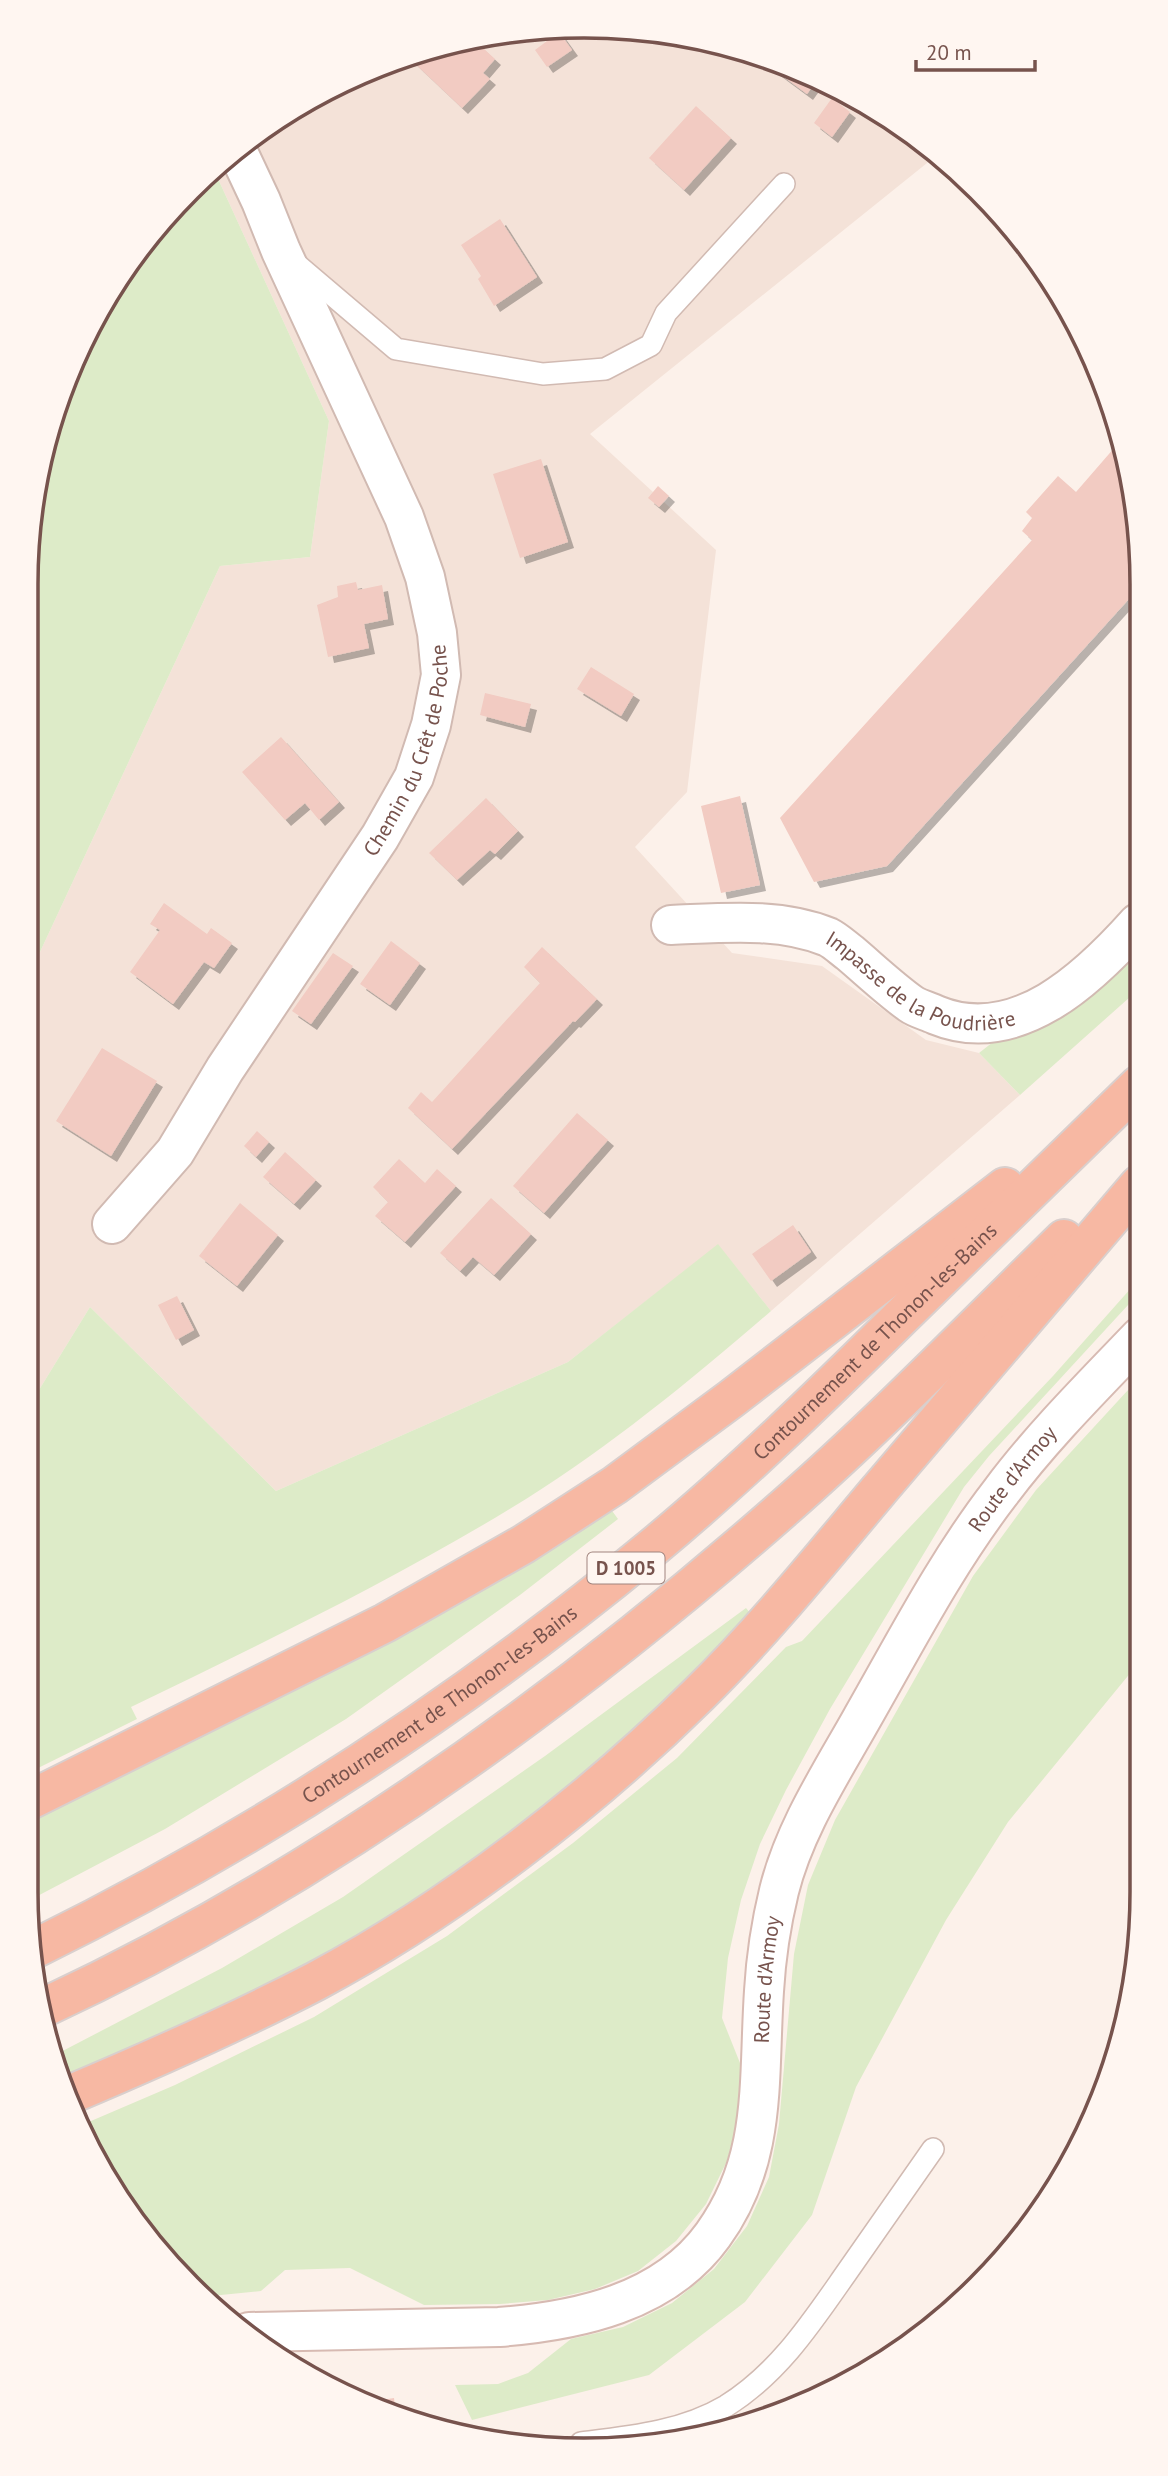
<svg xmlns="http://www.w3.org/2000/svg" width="1168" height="2476" font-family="'PT Sans',sans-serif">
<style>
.residential{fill:#f4e2d8}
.green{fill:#ddebc8}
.building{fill:#f2cbc2;filter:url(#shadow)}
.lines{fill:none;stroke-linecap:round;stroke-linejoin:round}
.service-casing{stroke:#d1bab2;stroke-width:24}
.minor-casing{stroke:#d1bab2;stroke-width:42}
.secondary-casing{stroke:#d7bab2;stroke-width:42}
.trunk-casing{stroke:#d9cfcd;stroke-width:42}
.service{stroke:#fff;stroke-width:21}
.minor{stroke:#fff;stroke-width:38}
.secondary{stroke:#fff;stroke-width:38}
.trunk{stroke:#f7b8a3;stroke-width:38}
.labels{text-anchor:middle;stroke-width:5;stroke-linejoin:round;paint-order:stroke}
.shield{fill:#fff6f1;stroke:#a0847e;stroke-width:2}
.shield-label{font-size:19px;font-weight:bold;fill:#77534d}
.street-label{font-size:21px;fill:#77534d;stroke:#fff6f1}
.rim{fill:none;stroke:#77534d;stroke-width:3.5}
</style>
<defs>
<filter id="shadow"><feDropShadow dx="6" dy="6" stdDeviation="0" flood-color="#0004"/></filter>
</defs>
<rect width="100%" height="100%" fill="#fcf1ea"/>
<path class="residential" d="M584 26 693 37 798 69 923 141 937 155 590 434 716 550 687 792 635 847 732 953 822 966 926 1040 979 1053 1020 1095 771 1311 718 1245 568 1362 276 1491 90 1307 26 1411V982L220 566 310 557 329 421 214 170 274 120 371 69 476 37Z"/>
<g class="green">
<path d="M214 170 329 421 310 557 220 566 26 982V584L37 475 69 370 120 274 190 189Z"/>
<path d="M1138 940 1139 989 1020 1095 979 1053 993 1042 1041 1021Z"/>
<path d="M718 1244 771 1311C695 1377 612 1445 526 1499 400 1577 265 1642 131 1707L137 1719 26 1774V1411L90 1307 276 1491 568 1362Z"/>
<path d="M1140 1278V1292L989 1456 964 1487 830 1709 786 1790 760 1844 741 1900 728 1958 722 2018 742 2068 739 2115 727 2161 706 2204 676 2241 638 2271 595 2289 548 2300 500 2304 424 2305 350 2268 285 2270 261 2291 211 2296 142 2232 84 2124 175 2085 314 2017 447 1936 573 1843 677 1758 786 1647 802 1641 1053 1376Z"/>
<path d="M1140 1377 1141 1660 1008 1822 946 1920 856 2087 812 2215 745 2302 649 2375 472 2420 455 2385 498 2384 528 2373 571 2339 623 2327 672 2303 714 2269 747 2226 769 2177 779 2124 794 1954 808 1885 835 1820 973 1576 1036 1490Z"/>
<path d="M610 1508 618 1519 520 1595 346 1719 165 1829 28 1901 26 1822 449 1609 504 1578Z"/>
<path d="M746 1608 751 1614 657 1709 558 1796 454 1874 344 1945 228 2008 62 2083 56 2072 53 2056 222 1968 343 1897 545 1756Z"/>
</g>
<g class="building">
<path d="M559 32 572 50 547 67 535 50Z"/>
<path d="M472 38 495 59 483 73 490 79 462 108 408 57Z"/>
<path d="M757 57 798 69 817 80 807 94Z"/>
<path d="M832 98 850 112 832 137 814 123Z"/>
<path d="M696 106 731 138 684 190 649 158Z"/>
<path d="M500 219 537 277 494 306 478 279 481 276 461 245Z"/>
<path d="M1115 447 1121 453 1137 511V590L887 866 814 882 780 818 1032 540 1022 531 1032 518 1026 512 1058 476 1076 492Z"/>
<path d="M541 459 568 542 520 558 493 474Z"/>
<path d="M658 486 669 496 659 507 648 498Z"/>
<path d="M356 582 358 590 382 585 388 619 364 624 369 648 328 657 317 605 338 597 337 586Z"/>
<path d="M591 667 634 694 621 716 577 689Z"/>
<path d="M485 693 531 704 525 727 480 715Z"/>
<path d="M281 737 339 802 319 820 305 803 285 820 242 772Z"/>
<path d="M740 796 760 885 721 893 701 806Z"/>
<path d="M486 798 518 831 495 854 490 850 457 880 429 853Z"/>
<path d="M164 903 207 934 211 928 232 943 214 968 204 962 173 1004 130 972 160 930 150 924Z"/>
<path d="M391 941 420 963 390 1005 360 984Z"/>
<path d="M542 947 597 999 575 1022 573 1021 452 1149 408 1108 421 1092 432 1102 540 983 524 967Z"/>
<path d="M333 953 353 966 311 1024 292 1011Z"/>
<path d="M102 1048 157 1081 111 1156 56 1121Z"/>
<path d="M577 1113 608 1140 544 1213 513 1186Z"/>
<path d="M257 1131 269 1142 256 1157 244 1146Z"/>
<path d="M285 1152 316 1180 294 1204 263 1177Z"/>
<path d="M399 1159 425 1183 437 1169 456 1186 405 1242 375 1216 388 1202 373 1187Z"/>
<path d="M491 1198 531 1234 494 1275 473 1257 460 1271 440 1253Z"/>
<path d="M240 1203 278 1235 237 1286 199 1256Z"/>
<path d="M793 1225 811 1252 771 1281 752 1254Z"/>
<path d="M177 1296 194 1330 176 1340 158 1305Z"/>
<path d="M394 2398 396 2415 362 2403Z"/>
</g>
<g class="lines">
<defs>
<g id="service">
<path d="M296 264 396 349 543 374 605 369 651 345 666 313 784 184"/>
<path d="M581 2443C630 2437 682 2432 726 2406 779 2373 812 2322 847 2272 876 2231 904 2190 933 2149"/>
</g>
<g id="minor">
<path id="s1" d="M671 925C723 923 779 917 828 937 836 941 843 948 850 953 870 970 890 989 911 1004 918 1009 928 1011 936 1015 1016 1048 1089 978 1138 923"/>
<path id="s2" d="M112 1224 175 1152 225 1069 380 837 414 777 431 725 441 675 437 633 425 577 404 517 281 251 261 201 237 150"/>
</g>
<g id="secondary">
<path id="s3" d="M249 2332 499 2327C577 2321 664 2303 713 2235 768 2159 758 2080 764 1991 766 1957 771 1924 779 1891 794 1830 830 1775 861 1720 905 1643 946 1563 1000 1493 1041 1438 1092 1387 1140 1337"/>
</g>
<g id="trunk">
<path d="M26 1802 385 1623 524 1544 615 1485 731 1399 1005 1187"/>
<path id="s4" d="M36 1948C255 1840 463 1704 652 1548 739 1476 820 1397 901 1317 980 1240 1060 1162 1139 1085"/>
<path d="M45 2007C315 1881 562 1703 785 1507 882 1422 972 1329 1064 1239"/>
<path d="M69 2095C152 2060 235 2023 316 1981 450 1910 591 1801 699 1694 764 1630 821 1559 879 1490 966 1388 1053 1286 1139 1185"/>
</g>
</defs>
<use href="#service" class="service-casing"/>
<use href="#minor" class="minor-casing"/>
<use href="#secondary" class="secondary-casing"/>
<use href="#trunk" class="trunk-casing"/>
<use href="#service" class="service"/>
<use href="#minor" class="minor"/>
<use href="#secondary" class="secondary"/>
<use href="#trunk" class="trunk"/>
</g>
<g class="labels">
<rect class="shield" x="587.5" y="1552.5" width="77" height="31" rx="5"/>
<g class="shield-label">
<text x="626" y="1575">D 1005</text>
</g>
<g class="street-label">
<text dy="7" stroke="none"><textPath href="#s2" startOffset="564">Chemin du Crêt de Poche</textPath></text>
<text dy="7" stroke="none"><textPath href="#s1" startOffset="266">Impasse de la Poudrière</textPath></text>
<text dy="7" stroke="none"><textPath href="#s4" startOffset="1040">Contournement de Thonon-les-Bains</textPath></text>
<text dy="7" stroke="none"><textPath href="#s3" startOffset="1321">Route d'Armoy</textPath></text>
<text dy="7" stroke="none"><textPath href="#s4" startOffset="472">Contournement de Thonon-les-Bains</textPath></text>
<text dy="7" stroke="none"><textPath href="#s3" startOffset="756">Route d'Armoy</textPath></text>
</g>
</g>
<path d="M0 0H1168V2476H0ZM584 38H584A546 546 0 0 1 1130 584V1892A546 546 0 0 1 584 2438H584A546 546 0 0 1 38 1892V584A546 546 0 0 1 584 38Z" fill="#fff6f1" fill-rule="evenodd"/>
<path class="rim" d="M584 38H584A546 546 0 0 1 1130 584V1892A546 546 0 0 1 584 2438H584A546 546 0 0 1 38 1892V584A546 546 0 0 1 584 38Z"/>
<path d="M916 60v10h119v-10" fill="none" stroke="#77534d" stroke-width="3.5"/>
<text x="926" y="60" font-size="21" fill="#77534d" stroke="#fff6f1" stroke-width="5" paint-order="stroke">20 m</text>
</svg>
